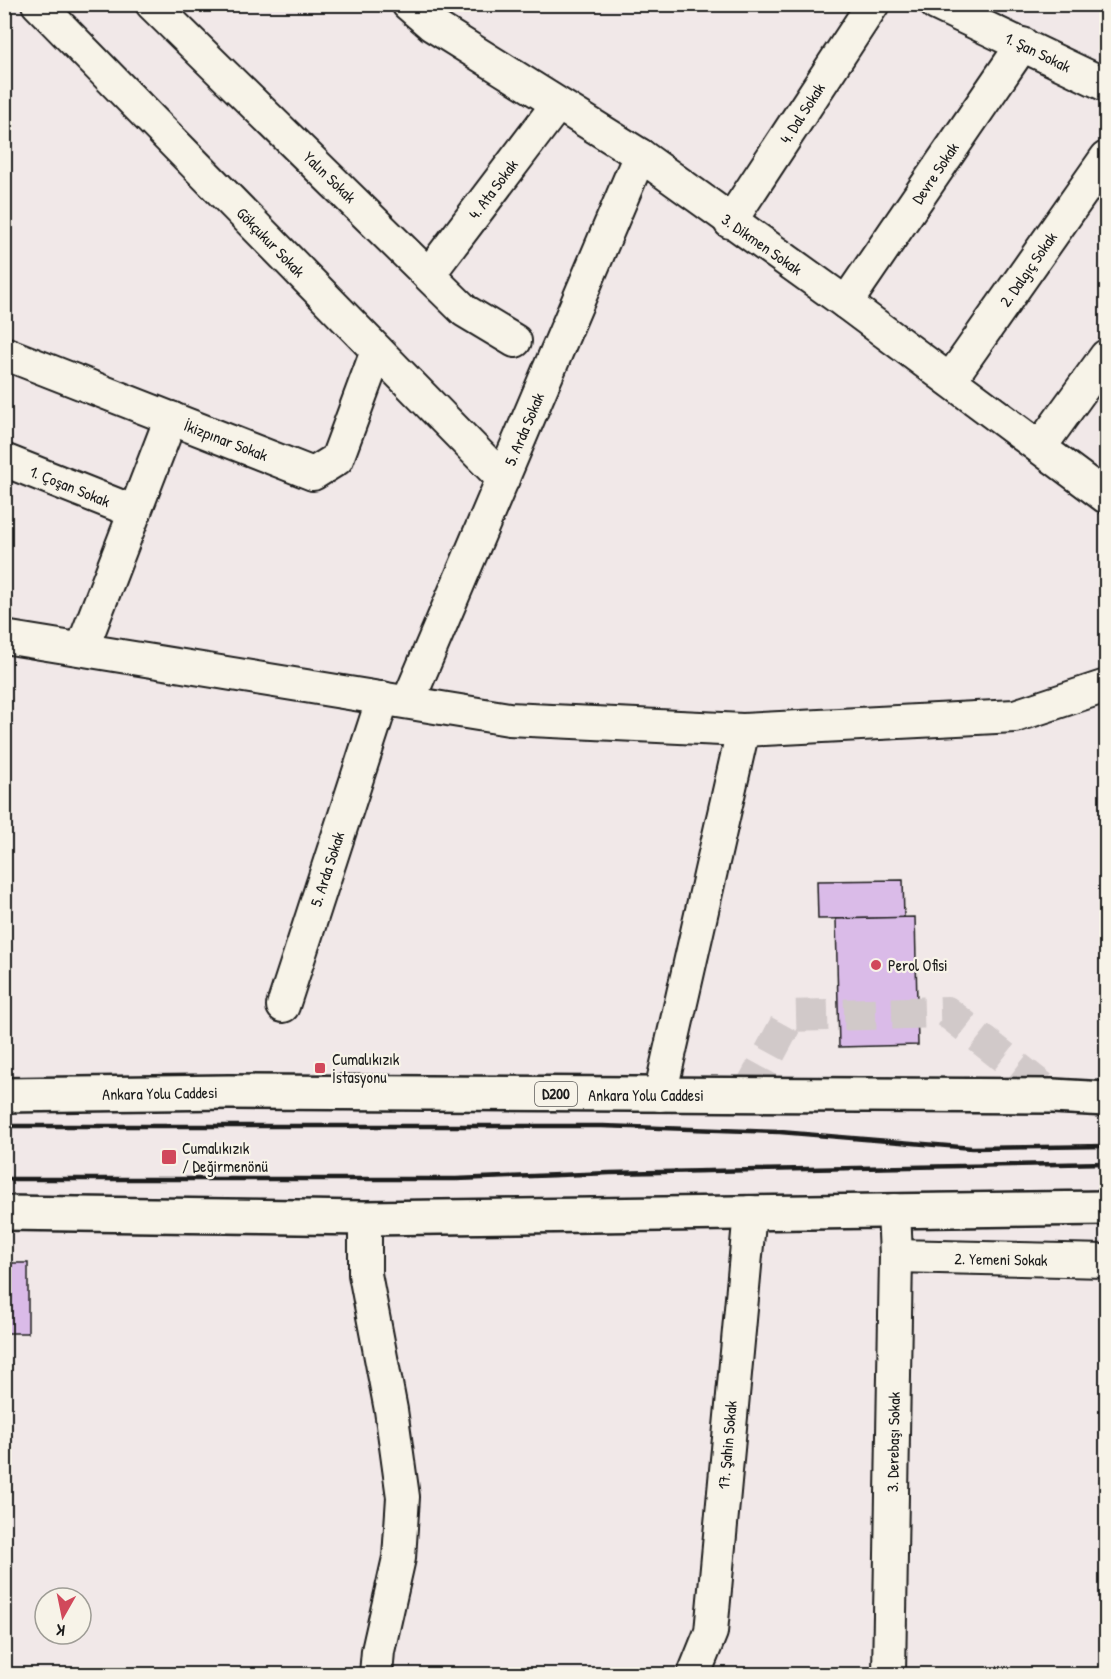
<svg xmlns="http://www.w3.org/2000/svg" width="1111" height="1679" font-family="'Patrick Hand',sans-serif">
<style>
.building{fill:#dabbe8;stroke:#1c1c1c;stroke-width:1.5}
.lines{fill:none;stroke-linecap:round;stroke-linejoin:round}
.minor-tunnel{stroke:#d1c9c9;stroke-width:32;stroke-dasharray:32 16;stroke-linecap:butt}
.minor-casing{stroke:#1c1c1c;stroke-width:36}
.highway-casing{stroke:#1c1c1c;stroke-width:38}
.minor{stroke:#f7f3e8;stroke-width:32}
.highway{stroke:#f7f3e8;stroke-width:33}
.rail{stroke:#1c1c1c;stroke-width:4.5}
.poi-dot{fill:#d1495b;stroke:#f7f3e8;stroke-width:2}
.labels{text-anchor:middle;stroke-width:4.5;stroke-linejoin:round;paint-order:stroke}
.shield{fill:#f7f3e8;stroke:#5e5c59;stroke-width:1.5}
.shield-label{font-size:15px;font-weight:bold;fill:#1c1c1c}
.street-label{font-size:16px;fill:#1c1c1c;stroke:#f7f3e8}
.poi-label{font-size:16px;fill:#1c1c1c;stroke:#f7f3e8;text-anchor:start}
</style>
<rect width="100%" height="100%" fill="#f1e8e8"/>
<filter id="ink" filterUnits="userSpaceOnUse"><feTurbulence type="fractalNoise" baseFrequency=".0167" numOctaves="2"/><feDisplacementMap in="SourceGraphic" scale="12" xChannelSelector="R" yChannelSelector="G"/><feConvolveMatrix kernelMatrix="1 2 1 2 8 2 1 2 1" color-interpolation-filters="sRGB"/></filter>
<g filter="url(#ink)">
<g class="building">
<path d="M903 880 904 918 818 919 817 881Z"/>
<path d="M915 917 918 1045 839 1047 836 919Z"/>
<rect x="4" y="1263" width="24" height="70"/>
</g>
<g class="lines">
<path class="minor-tunnel" d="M747 1095 790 1016 947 1012 1053 1096"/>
<defs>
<g id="minor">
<path d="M38 4 503 479"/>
<path d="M152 4 465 311 515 341"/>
<path d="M408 4 432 25 640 155 846 303 1106 497"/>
<path d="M936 4 1106 85"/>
<path d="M730 222 873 4"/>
<path d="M429 274 557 105"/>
<path d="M846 303 1023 44"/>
<path d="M4 353 313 474 337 459 377 351"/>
<path d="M950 380 1106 158"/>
<path d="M1040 447 1106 356"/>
<path d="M4 460 135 512"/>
<path d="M4 637 509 719 743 730 1015 716 1106 686"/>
<path d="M82 649 171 418"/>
<path d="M408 702 640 155"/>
<path d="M283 1006 383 698"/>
<path d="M660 1095 743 730"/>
<path d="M365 1218V1274L391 1410 403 1497 399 1558 378 1651 376 1674"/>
<path d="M896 1256 1106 1261"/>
<path d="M694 1674 711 1632 750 1212"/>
<path d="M889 1674 896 1256 894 1210"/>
</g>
<g id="highway">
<path d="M4 1095 229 1092 1053 1096 1106 1099"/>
<path d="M4 1213 365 1218 1106 1208"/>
</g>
</defs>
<use href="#minor" class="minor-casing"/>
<use href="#highway" class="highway-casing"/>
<use href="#minor" class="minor"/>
<use href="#highway" class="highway"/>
<g class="rail">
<path d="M4 1126H602L780 1132 972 1148 1106 1146"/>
<path d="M4 1179H456L610 1173 1106 1163"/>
</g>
</g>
</g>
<g class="poi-dot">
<circle cx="876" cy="965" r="6"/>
<rect x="314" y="1062" width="12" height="12" rx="3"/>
<rect x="161" y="1149" width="16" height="16" rx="3"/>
</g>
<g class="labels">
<rect class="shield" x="535" y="1082" width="42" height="24" rx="4.5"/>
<g class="shield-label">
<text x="556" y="1099">D200</text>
</g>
<g class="street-label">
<text transform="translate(1038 52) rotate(26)" y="6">1. Şan Sokak</text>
<text transform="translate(802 113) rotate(-57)" y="6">4. Dal Sokak</text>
<text transform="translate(935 173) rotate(-56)" y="6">Devre Sokak</text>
<text transform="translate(330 177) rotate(44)" y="6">Yalın Sokak</text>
<text transform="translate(493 189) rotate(-53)" y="6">4. Ata Sokak</text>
<text transform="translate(271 242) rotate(46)" y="6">Gökçukur Sokak</text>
<text transform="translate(762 244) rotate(35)" y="6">3. Dikmen Sokak</text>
<text transform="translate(1028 269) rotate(-55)" y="6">2. Dalgıç Sokak</text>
<text transform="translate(524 429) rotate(-67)" y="6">5. Arda Sokak</text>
<text transform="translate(226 440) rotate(21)" y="6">İkizpınar Sokak</text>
<text transform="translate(70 486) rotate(22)" y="6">1. Çoşan Sokak</text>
<text transform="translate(327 869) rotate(-72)" y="6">5. Arda Sokak</text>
<text transform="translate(160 1093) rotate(-1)" y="6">Ankara Yolu Caddesi</text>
<text x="646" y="1101">Ankara Yolu Caddesi</text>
<text transform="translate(1001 1259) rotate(1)" y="6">2. Yemeni Sokak</text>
<text transform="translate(893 1442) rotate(-89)" y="6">3. Derebaşı Sokak</text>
<text transform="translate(727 1445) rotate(-85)" y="6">17. Şahin Sokak</text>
</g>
<g class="poi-label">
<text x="888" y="971">Perol Ofisi</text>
<text x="332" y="1065">Cumalıkızık<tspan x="332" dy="18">İstasyonu</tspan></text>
<text x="182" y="1154">Cumalıkızık<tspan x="182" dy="18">/ Değirmenönü</tspan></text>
</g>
</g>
<rect width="1111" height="1679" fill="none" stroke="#f7f3e8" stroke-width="24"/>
<rect x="12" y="12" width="1087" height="1655" fill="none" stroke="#1c1c1c" stroke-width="2" filter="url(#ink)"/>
<g transform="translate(63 1616) rotate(189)"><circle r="28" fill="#f7f3e8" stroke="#9f9d96" stroke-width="1.5"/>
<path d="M0-4.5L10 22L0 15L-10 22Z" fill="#d1495b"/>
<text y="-9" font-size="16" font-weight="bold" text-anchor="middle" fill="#1c1c1c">K</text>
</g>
</svg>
